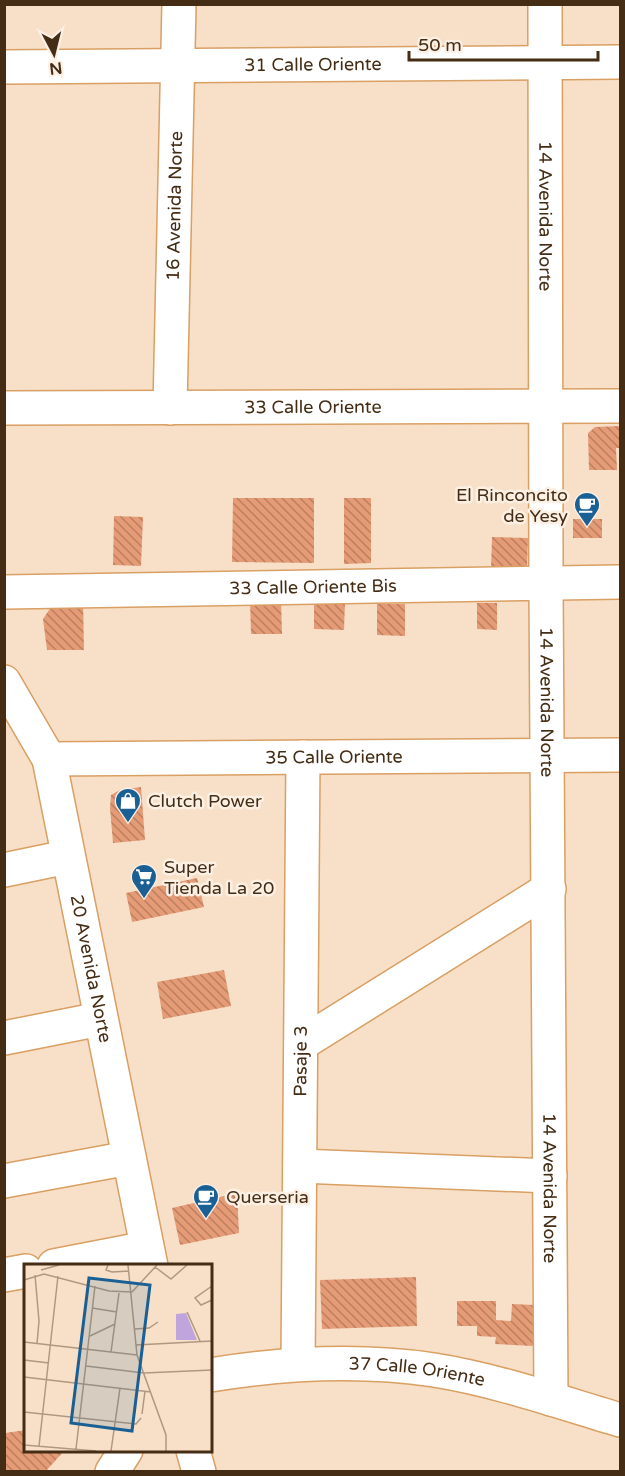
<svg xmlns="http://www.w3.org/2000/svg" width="625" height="1476" font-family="'Varela Round',sans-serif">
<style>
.building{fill:url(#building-back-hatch)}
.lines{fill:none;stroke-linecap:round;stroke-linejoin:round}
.minor-casing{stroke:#d99f63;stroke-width:36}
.minor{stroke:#fff;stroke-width:33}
.labels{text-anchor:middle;stroke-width:5;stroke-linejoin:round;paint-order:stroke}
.street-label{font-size:18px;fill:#442d14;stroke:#fcefe4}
.poi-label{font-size:18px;fill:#442d14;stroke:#fcefe4;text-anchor:start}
.inset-road{fill:none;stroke:#b09880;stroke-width:1.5}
.view{fill:#1a6094;fill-opacity:0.15;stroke:#1a6094;stroke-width:3}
.inset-edge{fill:none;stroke:#442d14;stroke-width:3}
</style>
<defs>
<pattern id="building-back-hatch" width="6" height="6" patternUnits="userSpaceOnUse" patternTransform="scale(1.5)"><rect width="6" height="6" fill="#e69b77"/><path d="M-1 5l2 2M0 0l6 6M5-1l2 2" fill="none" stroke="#bc7f60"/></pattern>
</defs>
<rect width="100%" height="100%" fill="#f8e0c8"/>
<g class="building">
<path d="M620 426V448H616L617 470H589L588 433 595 427Z"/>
<path d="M233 498H314V563L232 562Z"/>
<path d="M344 498H371V563L344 564Z"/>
<path d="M114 516 143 517 141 566 113 565Z"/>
<rect x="573" y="519" width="29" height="19"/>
<path d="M492 537 528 538 527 569 491 568Z"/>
<path d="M281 599 282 634H251L250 600Z"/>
<path d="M83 601 84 650H47L43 619 51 607Z"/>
<path d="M314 602H345L344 630 314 629Z"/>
<path d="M477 603H497V630L477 629Z"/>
<path d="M377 604H405V636L377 635Z"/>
<path d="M141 787 145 840 113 843 110 808 111 795 120 790Z"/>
<path d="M197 878 204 907 132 922 126 893Z"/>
<path d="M224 970 231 1006 163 1019 157 982Z"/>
<path d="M237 1193 239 1233 180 1245 172 1208Z"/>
<path d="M416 1277 417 1326 322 1329 320 1280Z"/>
<path d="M457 1301H496V1320L511 1321 512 1304 534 1305 533 1346 495 1344 496 1337 477 1336V1326H457Z"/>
<path d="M26 1430V1450H65L45 1472H5V1433Z"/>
</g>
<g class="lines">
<defs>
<g id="minor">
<path id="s1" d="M545 4 546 584 551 1399"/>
<path id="s2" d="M4 67 620 62"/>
<path id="s3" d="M4 408 620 406"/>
<path id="s4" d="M170 408 179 4"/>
<path id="s5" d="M4 592 620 582"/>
<path id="s6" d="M4 682 49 759 151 1266"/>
<path id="s7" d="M49 759 620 755"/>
<path d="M4 870 67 857"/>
<path d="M4 1038 100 1019"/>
<path d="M301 1044 549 889"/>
<path d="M300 1166 550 1176"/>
<path d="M4 1181 129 1158"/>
<path d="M54 1266 147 1248"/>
<path d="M4 1275 26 1271"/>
<path id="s8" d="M298 1364 303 757"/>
<path id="s9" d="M210 1375C284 1363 360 1359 434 1370 497 1380 559 1402 620 1420"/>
<path d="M193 1450 199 1472"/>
<path d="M112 1472 126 1450"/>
</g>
</defs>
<use href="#minor" class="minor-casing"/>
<use href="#minor" class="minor"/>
</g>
<defs>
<symbol id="cafe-pin" viewBox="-11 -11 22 30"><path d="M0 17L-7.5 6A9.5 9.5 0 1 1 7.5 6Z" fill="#1a6094" stroke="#fcefe4"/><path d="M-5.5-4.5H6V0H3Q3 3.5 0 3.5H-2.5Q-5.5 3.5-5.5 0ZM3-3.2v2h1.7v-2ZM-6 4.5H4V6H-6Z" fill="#fff"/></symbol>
<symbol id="shop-pin" viewBox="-11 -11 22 30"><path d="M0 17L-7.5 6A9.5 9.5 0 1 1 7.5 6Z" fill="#1a6094" stroke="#fcefe4"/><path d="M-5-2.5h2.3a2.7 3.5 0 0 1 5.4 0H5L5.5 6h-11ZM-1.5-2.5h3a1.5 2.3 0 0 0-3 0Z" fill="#fff"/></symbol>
<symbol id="supermarket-pin" viewBox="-11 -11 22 30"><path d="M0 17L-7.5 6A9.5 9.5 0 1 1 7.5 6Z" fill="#1a6094" stroke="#fcefe4"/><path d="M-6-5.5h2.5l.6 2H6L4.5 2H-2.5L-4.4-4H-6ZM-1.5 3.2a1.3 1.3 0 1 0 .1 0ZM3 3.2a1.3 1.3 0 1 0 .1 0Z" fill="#fff"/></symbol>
</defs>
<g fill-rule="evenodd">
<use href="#cafe-pin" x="572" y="490" width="30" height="40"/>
<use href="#shop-pin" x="113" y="786" width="30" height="40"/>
<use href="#supermarket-pin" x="129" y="862" width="30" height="40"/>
<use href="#cafe-pin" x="191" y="1182" width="30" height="40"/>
</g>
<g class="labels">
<g class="street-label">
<text dy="6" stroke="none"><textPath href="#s2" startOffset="309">31 Calle Oriente</textPath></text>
<text dy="6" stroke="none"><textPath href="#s4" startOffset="202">16 Avenida Norte</textPath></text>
<text dy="6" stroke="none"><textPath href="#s1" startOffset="212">14 Avenida Norte</textPath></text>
<text dy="6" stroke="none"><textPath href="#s3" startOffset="309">33 Calle Oriente</textPath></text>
<text dy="6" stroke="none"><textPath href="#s5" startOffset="309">33 Calle Oriente Bis</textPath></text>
<text dy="6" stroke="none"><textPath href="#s1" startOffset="698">14 Avenida Norte</textPath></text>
<text dy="6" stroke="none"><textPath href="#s7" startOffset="285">35 Calle Oriente</textPath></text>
<text dy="6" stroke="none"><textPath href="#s6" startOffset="303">20 Avenida Norte</textPath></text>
<text dy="6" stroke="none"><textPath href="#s8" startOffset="303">Pasaje 3</textPath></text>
<text dy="6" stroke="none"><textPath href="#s1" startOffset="1184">14 Avenida Norte</textPath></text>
<text dy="6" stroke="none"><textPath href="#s9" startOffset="208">37 Calle Oriente</textPath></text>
</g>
<g class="poi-label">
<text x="568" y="501" text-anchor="end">El Rinconcito<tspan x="568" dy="21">de Yesy</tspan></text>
<text x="148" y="807">Clutch Power</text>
<text x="164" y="873">Super<tspan x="164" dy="21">Tienda La 20</tspan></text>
<text x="226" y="1203">Querseria</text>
</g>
</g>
<g transform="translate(24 1264)">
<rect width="188" height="188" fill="#f8e0c8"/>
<path d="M162 49 173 76H152V50Z" fill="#bfa5db"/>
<path class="inset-road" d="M84 1 82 6 88 8 105 7M104 1 113 91 142 171V187M131 3 147 15 163 1M17 6 35 1M11 11 15 57 13 80M0 16 20 10 85 27 108 28M188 22 171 34 177 41 188 36M108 28 133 1M68 44 93 48M163 48 176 77M111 65 125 64 134 58M66 72 91 60M0 78 113 91M112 81 188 77M87 88 95 29M0 96 25 99M62 102 120 109 188 106M0 113 127 128M0 148 112 160 117 154M118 150 121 127M0 181 72 187M15 182 34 12M52 185 71 22M87 187 96 124"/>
<path class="view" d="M65 14 126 21 108 167 47 159Z"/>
<rect width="188" height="188" class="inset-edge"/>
</g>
<rect width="625" height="1476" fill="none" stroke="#442d14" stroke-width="12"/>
<g transform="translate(54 54) rotate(173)" stroke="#fcefe4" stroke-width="4.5" paint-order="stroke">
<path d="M0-4.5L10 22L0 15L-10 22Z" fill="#442d14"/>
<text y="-9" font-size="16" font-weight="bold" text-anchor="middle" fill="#442d14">N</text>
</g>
<path d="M409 51v9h189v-9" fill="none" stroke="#442d14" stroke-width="3"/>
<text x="418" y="51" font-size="18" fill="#442d14" stroke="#fcefe4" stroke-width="4.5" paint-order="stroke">50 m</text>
</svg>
